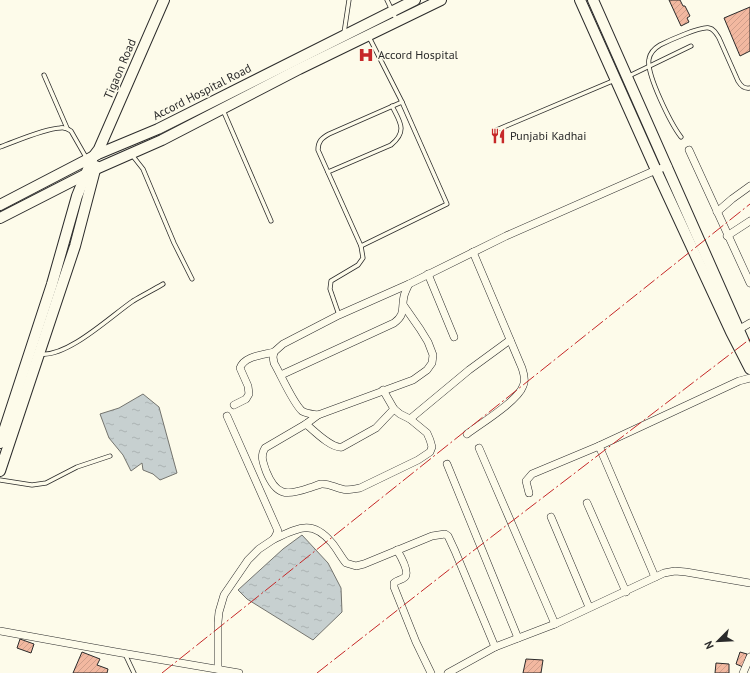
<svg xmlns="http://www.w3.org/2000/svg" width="750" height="673" font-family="'PT Sans',sans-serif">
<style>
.water{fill:url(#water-ripples);stroke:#74746e}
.building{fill:url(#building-hatch);stroke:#2b2b2b}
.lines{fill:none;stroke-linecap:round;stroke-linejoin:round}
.lane-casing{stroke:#2b2b2b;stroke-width:5}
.street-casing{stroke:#2b2b2b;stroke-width:8}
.secondary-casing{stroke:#2b2b2b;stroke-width:12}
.lane{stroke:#fdfbea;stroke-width:3.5}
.street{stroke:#fdfbea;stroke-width:7}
.secondary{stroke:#fdfbea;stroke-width:10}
.power{stroke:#c62828;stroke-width:1;stroke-dasharray:14 3 2 3;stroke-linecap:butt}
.labels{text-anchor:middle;stroke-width:3;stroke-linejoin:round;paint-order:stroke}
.poi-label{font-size:12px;fill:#2b2b2b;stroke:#fdfbea;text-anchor:start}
.street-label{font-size:12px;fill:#2b2b2b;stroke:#fdfbea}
</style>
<defs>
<pattern id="water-ripples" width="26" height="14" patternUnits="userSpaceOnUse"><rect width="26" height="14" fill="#c7d0d0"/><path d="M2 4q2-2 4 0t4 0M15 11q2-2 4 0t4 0" fill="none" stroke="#abb3b3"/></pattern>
<pattern id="building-hatch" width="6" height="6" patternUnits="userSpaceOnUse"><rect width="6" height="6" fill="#f2b8a0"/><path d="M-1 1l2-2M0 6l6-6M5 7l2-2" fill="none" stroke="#d09e8a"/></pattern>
</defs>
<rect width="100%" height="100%" fill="#fdfbea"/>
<g class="water">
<path d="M143 394 159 407 177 473 160 480 153 474 143 470 142 463 131 471 123 455 109 438 100 414 119 408Z"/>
<path d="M302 535 328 563 341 588 342 612 313 640 247 599 238 590 283 549Z"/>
</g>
<g class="building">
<path d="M669 0H680L683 6H685L690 16 687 18 689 22 681 26Z"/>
<path d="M750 7V51L740 56 724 18Z"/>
<path d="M20 639 34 644 31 653 17 648Z"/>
<path d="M82 652 100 659 97 665 108 669 107 673H73Z"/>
<path d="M740 652 747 654 743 667 736 664Z"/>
<path d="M526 659 543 660 541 673H523Z"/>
<path d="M716 663 729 664V673H715Z"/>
</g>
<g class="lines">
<defs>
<g id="lane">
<path d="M387 0 397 21"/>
<path d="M344 33 349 0"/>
<path d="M44 75 67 128"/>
<path d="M629 76 691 46"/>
<path d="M223 110 271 221"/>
<path d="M494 131 615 80"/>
<path d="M681 137C671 124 646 74 649 59 650 53 655 48 660 45 668 41 701 26 709 28 714 29 716 33 719 38L738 81C741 86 744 89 750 88"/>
<path d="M0 147C17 141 43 129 60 128 64 127 68 129 71 131L87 159"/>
<path d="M132 155 143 169 174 243 192 279"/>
<path d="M328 172 391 145C408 131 400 122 392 106"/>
<path d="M361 246 447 204 402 102 369 37"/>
<path d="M339 315 330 289 331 281 358 265 363 258 361 246 318 150C318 141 322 138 329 134L402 102"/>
<path d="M41 354C68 357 111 316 133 301 143 295 153 290 163 284"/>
<path d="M0 480 32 485 46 483 77 467 110 456"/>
<path d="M125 654 134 673"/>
</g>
<g id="street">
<path d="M689 150 750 283"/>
<path d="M717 212 732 199 750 186"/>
<path d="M727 236 750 221"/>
<path d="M428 274 454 337"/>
<path d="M404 306 420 329 428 342 433 355 432 363 427 370 413 380 318 415C312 414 307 414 302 411 293 403 281 375 274 363L273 357 274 352 283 344 339 315 409 284"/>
<path d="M738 330 750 323"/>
<path d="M281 375 394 323C406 314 401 309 404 296 405 292 407 288 409 284L506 236 656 170 668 166"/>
<path d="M234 405 246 399 249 394 248 386 240 368C244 356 263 355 274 352"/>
<path d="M318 415 306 424 265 448C260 456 263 462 266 471 276 496 286 496 309 488 313 487 317 485 321 484 329 483 335 488 342 489 348 491 354 489 360 488L418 460 430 452 432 447 430 440 427 433 410 419 400 414 394 409 383 390"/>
<path d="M410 419 469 370 510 340"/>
<path d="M306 424C314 431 332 449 342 447L376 428 394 409"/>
<path d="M467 434C480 424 518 401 523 386 526 381 524 374 522 368L473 252"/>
<path d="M599 446 655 577"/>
<path d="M479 448 555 624"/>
<path d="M447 464 518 638"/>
<path d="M529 493 526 481 532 474 599 446 739 381 750 378"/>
<path d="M587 503 626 592"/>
<path d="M551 517 589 607"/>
<path d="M274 539C298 528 312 519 332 543 337 549 341 557 346 563L356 566 364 564 432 536 445 534 448 536 455 551 495 647"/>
<path d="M397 550C400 555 410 572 405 577 402 580 397 580 394 583V587L416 642 431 673"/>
<path d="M0 631 116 652 239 673"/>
<path d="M218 669V622L219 612 224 595 248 560 259 549 274 539 278 531 227 416"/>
<path d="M448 673 495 647 555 624 664 573 675 571 686 572 750 583"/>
<path d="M743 673 750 657"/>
</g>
<g id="secondary">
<path d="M580 0 656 170 731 332 750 369"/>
<path d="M593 0 750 355"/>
<path d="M0 205 98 154 158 129 415 0"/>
<path d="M0 218 96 169 162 140 299 69 441 0"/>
<path d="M0 443 52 284 77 196 93 157 99 149 164 0"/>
<path d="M0 471 75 246 96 166"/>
</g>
</defs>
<use href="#lane" class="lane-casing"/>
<use href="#street" class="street-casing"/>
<use href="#secondary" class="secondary-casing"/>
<use href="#lane" class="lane"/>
<use href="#street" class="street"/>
<use href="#secondary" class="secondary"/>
<g class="power">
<path d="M162 673 750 204"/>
<path d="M317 673 473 551 750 339"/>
</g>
</g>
<defs>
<symbol id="hospital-bare" viewBox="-9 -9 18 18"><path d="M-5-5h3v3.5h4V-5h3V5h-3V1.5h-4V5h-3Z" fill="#c62828" stroke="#fdfbea" stroke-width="2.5" paint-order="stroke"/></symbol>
<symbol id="restaurant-bare" viewBox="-9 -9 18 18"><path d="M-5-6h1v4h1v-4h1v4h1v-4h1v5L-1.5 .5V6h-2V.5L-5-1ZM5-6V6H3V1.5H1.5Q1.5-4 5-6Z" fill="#c62828" stroke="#fdfbea" stroke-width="2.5" paint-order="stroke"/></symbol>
</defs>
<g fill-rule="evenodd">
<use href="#hospital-bare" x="355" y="44" width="22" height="22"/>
<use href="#restaurant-bare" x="487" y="125" width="22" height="22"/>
</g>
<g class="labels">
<g class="poi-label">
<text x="378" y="59">Accord Hospital</text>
<text x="510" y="140">Punjabi Kadhai</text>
</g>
<g class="street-label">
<text transform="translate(120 69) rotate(-67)" y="4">Tigaon Road</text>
<text transform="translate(202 92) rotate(-27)" y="4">Accord Hospital Road</text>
</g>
</g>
<g transform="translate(718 641) rotate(246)" stroke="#fdfbea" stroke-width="3" paint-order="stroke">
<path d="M0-3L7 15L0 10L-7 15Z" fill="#2b2b2b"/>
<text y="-6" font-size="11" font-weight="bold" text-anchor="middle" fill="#2b2b2b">N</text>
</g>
</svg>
